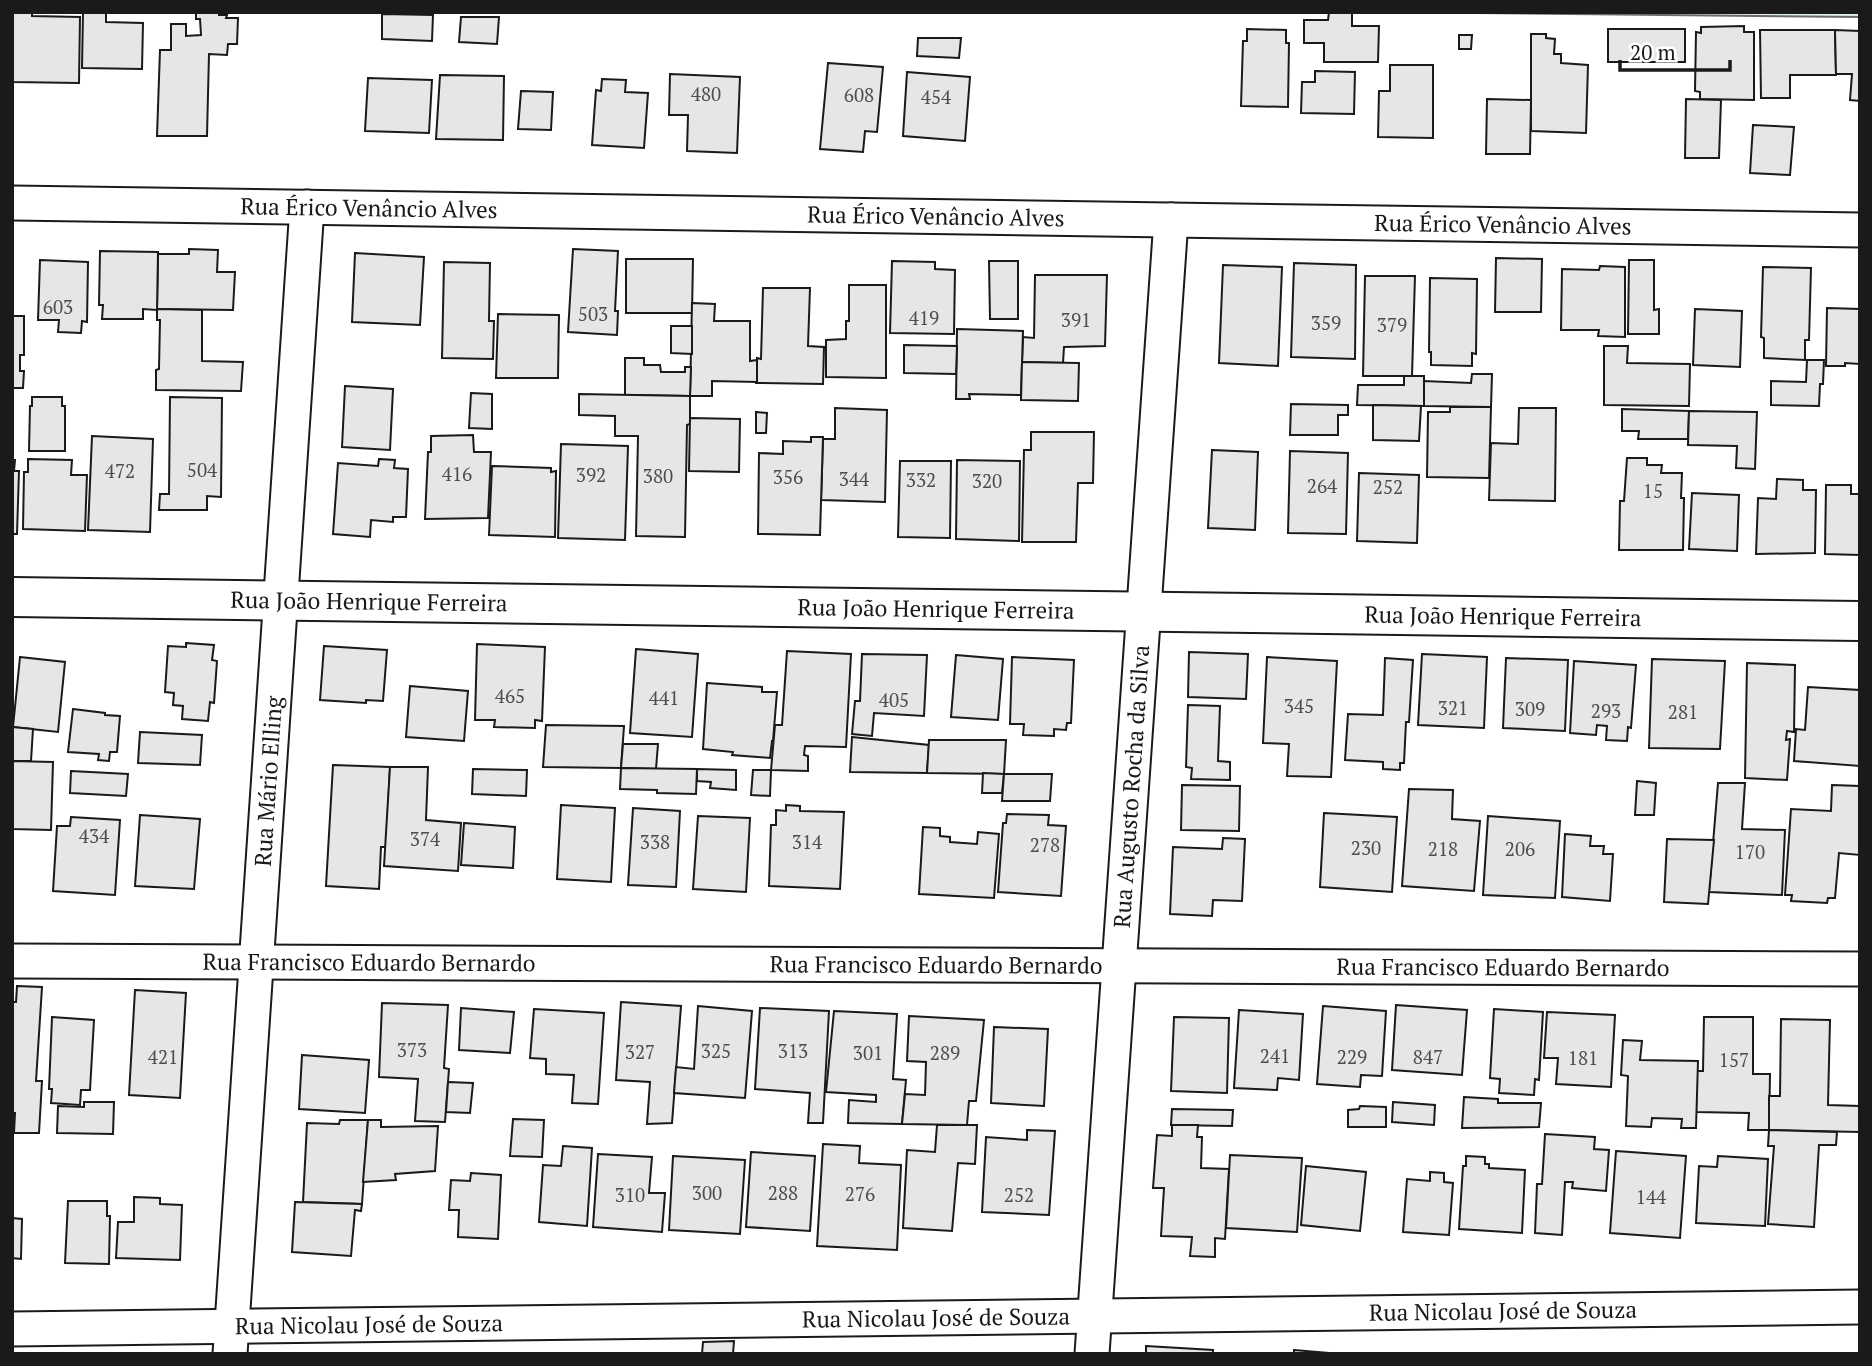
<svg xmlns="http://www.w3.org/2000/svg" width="1872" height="1366" font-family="'PT Serif',serif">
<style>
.green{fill:#e0efe3;stroke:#6a6a6a;stroke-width:2}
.building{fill:#e6e6e6;stroke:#1a1a1a;stroke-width:2}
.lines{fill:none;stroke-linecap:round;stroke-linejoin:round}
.minor-casing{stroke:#1a1a1a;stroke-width:37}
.tertiary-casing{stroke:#1a1a1a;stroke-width:42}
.minor{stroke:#fff;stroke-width:33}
.tertiary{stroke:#fff;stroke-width:38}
.labels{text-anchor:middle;stroke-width:5;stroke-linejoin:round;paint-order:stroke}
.number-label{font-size:19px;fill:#4d4d4d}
.street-label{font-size:23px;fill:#1a1a1a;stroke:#fff}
</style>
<rect width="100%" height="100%" fill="#fff"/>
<path class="green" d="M1380 12H1860V17Z"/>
<g class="building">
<path d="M12 12H32V16L80 17 79 83 12 82Z"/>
<path d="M83 12H106V22L143 23 142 69 82 68Z"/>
<path d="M196 12H219V15H227L226 18H238L237 44H228L227 55 209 54 207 136H157L160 50H171V24H186V36L201 35 200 19H196Z"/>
<path d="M1329 12H1352V26H1379L1378 62H1324V43H1304V20H1328Z"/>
<path d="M382 14 433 15 432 41 382 39Z"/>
<path d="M461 17H499L497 44 459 42Z"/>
<path d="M1744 26V32H1754V100L1700 99V92L1695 91 1696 32 1701 33V27Z"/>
<path d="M1247 29 1286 30V43H1289L1288 107 1241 106 1243 41H1247Z"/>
<rect x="1608" y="29" width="77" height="33"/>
<path d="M1760 30H1835L1836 75H1790V98H1761Z"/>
<path d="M1835 30 1860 31V101L1850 100 1852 74H1836Z"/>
<path d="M1531 34H1546V38L1555 39 1554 54H1561V63L1588 65 1586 133 1531 131Z"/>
<path d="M1459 35H1472L1471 49H1459Z"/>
<path d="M918 38H961L959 58 917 56Z"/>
<path d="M828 63 883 67 877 132 865 131 863 152 820 149Z"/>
<path d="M1390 65H1433V138L1378 137 1379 91H1390Z"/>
<path d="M1315 71 1355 72 1354 114 1301 113 1302 82H1315Z"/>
<path d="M907 72 970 77 965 141 903 136Z"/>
<path d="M670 74 740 77 737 153 687 151 688 115H669Z"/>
<path d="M440 75 504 76 503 140 436 139Z"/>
<path d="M368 78 432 80 429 133 365 131Z"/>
<path d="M602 79 626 80 625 92 648 93 644 148 592 145 596 90 601 91Z"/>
<path d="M521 91 553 92 551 130 518 129Z"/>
<path d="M1487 99 1531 100 1530 154H1486Z"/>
<path d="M1686 99 1721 100 1719 158H1685Z"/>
<path d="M1753 125 1794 127 1790 175 1750 173Z"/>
<path d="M189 249 218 250 217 272H235L233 310 157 309 158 254H189Z"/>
<path d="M573 249 618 251 615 311H618L617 335 568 332Z"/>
<path d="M100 251 158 252 157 310 143 309V319H102L103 305H99Z"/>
<path d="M355 253 424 257 420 325 352 322Z"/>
<path d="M1496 258 1542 259 1541 312H1495Z"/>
<path d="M626 259H693L692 313H626Z"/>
<path d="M40 260 88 262 87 322 82 321 81 333 58 332 59 320H38Z"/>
<path d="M1629 260H1654V310L1659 309V334H1628Z"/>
<path d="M892 261 935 262V269L955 270 954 334 890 333Z"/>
<path d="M989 261H1018V319H990Z"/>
<path d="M444 262 490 263 489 321H494L493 359 442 358Z"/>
<path d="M1294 263 1356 265 1355 359 1291 357Z"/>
<path d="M1223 265 1282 267 1278 366 1219 363Z"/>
<path d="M1600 266 1625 267V337L1598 336 1599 330H1561L1562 269 1599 270Z"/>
<path d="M1763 267 1811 268 1809 340H1805V360L1764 358V338L1761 337Z"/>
<path d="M1035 275H1107L1105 346 1064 347 1063 363 1022 362 1023 337 1034 338Z"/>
<path d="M1365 276H1415L1412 376H1363Z"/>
<path d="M1430 278 1477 279 1476 354 1472 353V366L1431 365V352H1429Z"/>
<path d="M849 285H886V378L826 377V340L846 339V321H849Z"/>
<path d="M763 288H810L808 346 824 347 823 384 756 383 757 358 761 359Z"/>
<path d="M692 303 715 304 714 321H750V361L757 360V382L712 381V396H690Z"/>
<path d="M1827 308 1860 309V364L1845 363V366H1826Z"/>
<path d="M157 309 202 310V361L243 362 241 391 156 390V370L159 369 160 320H157Z"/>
<path d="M1695 309 1742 311 1740 367 1693 365Z"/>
<path d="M498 314 559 315 558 378H496Z"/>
<path d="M12 316H24V355H20V371H24L23 388H12Z"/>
<path d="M671 326H692V354L671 353Z"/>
<path d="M957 329 1023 331 1021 395 969 394 970 399H956Z"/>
<path d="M904 345 957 346 956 374 904 373Z"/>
<path d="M1604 346H1628L1627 363 1690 364 1689 406 1604 405Z"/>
<path d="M625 358H644V365H660L661 372H685V367H691L690 396 625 395Z"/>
<path d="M1807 360H1824L1823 384H1820L1819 406 1771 405V381L1806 382Z"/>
<path d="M1022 362 1079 363 1078 401 1021 400Z"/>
<path d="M1472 374H1492L1491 407 1424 406V381L1471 383Z"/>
<path d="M1404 376H1424V406L1357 405 1358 385H1404Z"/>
<path d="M345 386 393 389 390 450 342 447Z"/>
<path d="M471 393 492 394V429L469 428Z"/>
<path d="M579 394 690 396V424L687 425 685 537 636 536 638 436H615V416L579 415Z"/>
<path d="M32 397H62V406H65V451H29L30 406H32Z"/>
<path d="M170 397 222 398 221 497 207 496V510H159L160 494H169Z"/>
<path d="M1291 404 1348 405V415H1338V435H1290Z"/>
<path d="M1373 405 1421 406 1419 441 1373 440Z"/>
<path d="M1450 407H1491L1489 478 1427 477 1428 412H1450Z"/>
<path d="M835 408 887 410 885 502 821 500 823 439H835Z"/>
<path d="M1519 408H1556L1555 501 1489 500 1491 443 1518 444Z"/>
<path d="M1622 409 1689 411 1688 439H1638L1639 431H1622Z"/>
<path d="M1689 411 1757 412 1755 469 1736 468 1737 446 1688 445Z"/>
<path d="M756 412 767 413 766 433H756Z"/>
<path d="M690 418 740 419 739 472 689 471Z"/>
<path d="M1031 432H1094L1093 483H1078L1076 542H1022L1024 450H1031Z"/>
<path d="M473 435 474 452H491L488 518 425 519 428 452H431V436Z"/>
<path d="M92 436 153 439 150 532 88 530Z"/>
<path d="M811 437H823L820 535 758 534 759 453 783 454V441L811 442Z"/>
<path d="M561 444 628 446 625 540 558 538Z"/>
<path d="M1212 450 1258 452 1255 530 1208 528Z"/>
<path d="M1290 451 1348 453 1346 534 1288 533Z"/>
<path d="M1627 458H1647V465H1662L1661 473H1682L1681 498H1684L1683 550H1619L1620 501H1624Z"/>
<path d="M28 459 72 460 71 475H87L85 531 23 529 24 472H28Z"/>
<path d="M379 459 395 460 394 468 408 469 406 517H393V522L371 520 370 537 333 534 338 463 378 466Z"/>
<path d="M12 460H15L14 471H19L17 534H12Z"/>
<path d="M957 460 1020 461 1019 541 956 539Z"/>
<path d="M900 461H951L950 538 898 537Z"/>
<path d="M492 466 551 468V472L556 471 555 537 489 535Z"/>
<path d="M1359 473 1419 475 1417 543 1357 541Z"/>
<path d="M1777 479 1803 480V490H1816L1815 553 1756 554 1758 498 1776 499Z"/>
<path d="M1826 485H1851V494H1860V555L1825 554Z"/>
<path d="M1692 493 1739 495 1737 551 1689 549Z"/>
<path d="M186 643 214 645 212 660 217 661 214 703 210 702 208 721 182 719 183 706 173 705 174 693 165 692 168 646 186 647Z"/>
<path d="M477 644 545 647 542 721 535 720V728L494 727 495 720H475Z"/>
<path d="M324 646 387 650 383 701 366 700V703L320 700Z"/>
<path d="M636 649 698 654 692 737 630 733Z"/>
<path d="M787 651 851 654 846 747 805 746 804 755 808 756V771L771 770 775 725H782Z"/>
<path d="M1189 652 1248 654 1246 699 1188 697Z"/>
<path d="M862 654 927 655 924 716 874 713 872 736 852 734 855 701H860Z"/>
<path d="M1422 654 1487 657 1484 728 1418 725Z"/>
<path d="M956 655 1003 659 998 720 951 717Z"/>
<path d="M20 657 65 662 58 732 13 727Z"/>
<path d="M1012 657 1074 660 1071 723H1067L1066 730 1054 729V736L1023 735 1024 724H1010Z"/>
<path d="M1267 657 1337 661 1331 777 1287 776 1289 744 1263 743Z"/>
<path d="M1385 658 1413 660 1409 722H1406L1404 763H1400V770L1383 769V762L1345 760 1348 714 1383 715Z"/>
<path d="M1506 658 1568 660 1565 731 1503 728Z"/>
<path d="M1652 659 1725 661 1720 749 1649 748Z"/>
<path d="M1574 661 1636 665 1631 728 1628 727 1627 741 1606 740 1607 726 1597 725 1596 735 1570 733Z"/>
<path d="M1747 663 1795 665 1794 732 1787 731 1786 740 1790 739 1787 780 1745 778Z"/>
<path d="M707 683 762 687V692H777L773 741H772L770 758 732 755 733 752 703 749Z"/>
<path d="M410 686 468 691 464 741 406 737Z"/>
<path d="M1808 687 1860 690V766L1794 761 1796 729 1805 730Z"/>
<path d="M1188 705 1220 706 1218 761 1230 762V780L1191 779 1192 768 1186 767Z"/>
<path d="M73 709 105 713V715L120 716 117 752H110L109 761 98 760 99 754 68 752Z"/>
<path d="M546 725 624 726 621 768 543 767Z"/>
<path d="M12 727 33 729 31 761H12Z"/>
<path d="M140 732 202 735 200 765 138 763Z"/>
<path d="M852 737 929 745 927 773 850 772Z"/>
<path d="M929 740H1006L1004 774 927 773Z"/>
<path d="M623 744H658L656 769 621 768Z"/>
<path d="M12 761 53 762 51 830 12 829Z"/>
<path d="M333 765 390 767 386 847H381L379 889 326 886Z"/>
<path d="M390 767H428L426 820 461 823 458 871 384 866Z"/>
<path d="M621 768 697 769 696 794 657 793V790L620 789Z"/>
<path d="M473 769 527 770 526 796 472 794Z"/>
<path d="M697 769 736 770V790L710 788 711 782 697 781Z"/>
<path d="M753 770H771L770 796 751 795Z"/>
<path d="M71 771 128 774 126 796 70 793Z"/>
<path d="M983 773 1004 774 1002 793H982Z"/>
<path d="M1004 774H1052L1050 801H1002Z"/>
<path d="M1637 781 1656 783 1654 815H1635Z"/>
<path d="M1718 783H1745L1742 829 1785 830 1782 895 1709 892Z"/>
<path d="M1182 785 1240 786 1239 831 1181 830Z"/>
<path d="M1832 785 1860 786V855L1839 853 1835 898H1828L1827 903 1791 901 1792 895H1785L1791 809 1831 811Z"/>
<path d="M1409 789 1453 790 1452 819 1480 821 1474 891 1402 886Z"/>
<path d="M561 805 615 808 611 882 557 879Z"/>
<path d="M786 805 800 806V811L844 812 840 889 769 886 771 825H776V810L786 811Z"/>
<path d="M633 808 680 811 676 887 628 885Z"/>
<path d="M1324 813 1397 817 1392 892 1320 887Z"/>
<path d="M1007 814 1049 815 1048 825 1066 826 1061 896 998 892 1003 823H1006Z"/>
<path d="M140 815 200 819 194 889 135 886Z"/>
<path d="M698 816 750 818 746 892 693 889Z"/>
<path d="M1488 816 1560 821 1555 898 1483 895Z"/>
<path d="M71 817 120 820 115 895 53 891 57 826H70Z"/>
<path d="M464 823 515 827 513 868 461 865Z"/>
<path d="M923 827 940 828V836L950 837V842L977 844 978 832 999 834 994 898 919 894Z"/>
<path d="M1565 834 1591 836 1590 846H1604L1603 854H1613L1610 901 1562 897Z"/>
<path d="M1223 838 1245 839 1242 901 1213 900 1212 916 1170 914 1173 847 1222 849Z"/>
<path d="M1667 839 1714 840 1708 904 1664 902Z"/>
<path d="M17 986 42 987 36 1081H42L39 1133H14L15 1113H12V1002H16Z"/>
<path d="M135 990 186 993 180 1098 129 1095Z"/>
<path d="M621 1002 681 1006 672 1123 647 1124 650 1082 616 1080Z"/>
<path d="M382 1003 448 1005 444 1068 449 1069 445 1122 415 1121 418 1079 379 1077Z"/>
<path d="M1396 1005 1467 1010 1462 1075 1392 1070Z"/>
<path d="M698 1006 752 1011 745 1098 674 1093 676 1067 694 1069Z"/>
<path d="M1323 1006 1386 1011 1382 1076 1361 1075 1360 1087 1317 1084Z"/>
<path d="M461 1008 514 1012 510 1053 459 1050Z"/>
<path d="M760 1008 829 1011 823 1123H808L810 1093 755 1089Z"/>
<path d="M534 1009 604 1013 598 1104 572 1103 574 1075 546 1074V1059L530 1058Z"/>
<path d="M1494 1009 1543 1012 1539 1080 1535 1079 1534 1095 1499 1093 1500 1079 1490 1078Z"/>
<path d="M1239 1010 1303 1014 1299 1080 1278 1078 1277 1090 1234 1088Z"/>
<path d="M834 1011 897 1014 893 1079 906 1080 902 1124 848 1123 849 1100 876 1102V1095L826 1092Z"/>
<path d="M1547 1012 1615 1015 1611 1087 1556 1084 1558 1058H1544Z"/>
<path d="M909 1016 984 1020 976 1101H969L967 1125 902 1124 905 1094 925 1095 926 1062 907 1061Z"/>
<path d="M52 1017 94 1020 90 1090H81L80 1105 51 1103 52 1089H49Z"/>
<path d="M1174 1017 1229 1018 1227 1093 1171 1091Z"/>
<path d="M1704 1017H1753V1074H1770L1769 1130H1748L1749 1113 1696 1112 1697 1071H1703Z"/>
<path d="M1781 1019 1830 1020 1828 1105 1860 1106V1132L1769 1130V1096H1780Z"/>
<path d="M994 1027 1048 1029 1044 1106 991 1103Z"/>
<path d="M1623 1040 1642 1041 1640 1060 1698 1061 1696 1128H1681L1682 1119 1652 1118 1651 1127 1626 1126 1628 1076 1621 1075Z"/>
<path d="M302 1055 369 1060 365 1113 299 1109Z"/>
<path d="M448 1082 473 1083 470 1113 446 1112Z"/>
<path d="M1464 1097 1498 1099V1103H1541L1539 1127 1462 1128Z"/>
<path d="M84 1102H114L113 1134 57 1133 58 1106 84 1107Z"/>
<path d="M1393 1102 1435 1105 1434 1125 1392 1122Z"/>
<path d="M1360 1106 1386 1107V1127H1348V1110L1359 1109Z"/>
<path d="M1172 1109 1233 1110 1232 1126 1171 1125Z"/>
<path d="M513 1119 544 1120 542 1157 510 1156Z"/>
<path d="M340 1120H368L362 1204 303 1202 307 1123 339 1124Z"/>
<path d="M368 1120H381V1127L438 1126 435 1171 395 1174 396 1180 363 1182Z"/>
<path d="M937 1125H977L975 1164 958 1163 952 1231 903 1228 907 1150 935 1152Z"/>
<path d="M1172 1125H1198L1197 1137H1202L1201 1168 1229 1169 1225 1239 1215 1238V1257L1190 1256 1192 1237 1161 1236 1164 1188H1153L1157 1135 1172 1136Z"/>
<path d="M1027 1130 1055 1131 1049 1215 982 1212 986 1137 1027 1140Z"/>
<path d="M1769 1130 1837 1132 1836 1145H1819L1814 1227 1768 1224 1774 1146H1768Z"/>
<path d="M1545 1134 1595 1137 1594 1149 1609 1150 1606 1191 1572 1188 1573 1182H1565L1562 1235 1535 1233 1537 1184H1542Z"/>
<path d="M823 1144 860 1146 859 1163 901 1165 897 1250 817 1246Z"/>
<path d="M563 1146 592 1148 587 1226 539 1222 543 1165 561 1166Z"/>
<path d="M1616 1151 1686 1156 1680 1238 1610 1233Z"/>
<path d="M751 1152 815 1156 810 1231 746 1227Z"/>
<path d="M598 1154 652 1157 649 1193H665L662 1232 593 1227Z"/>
<path d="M1230 1155 1302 1158 1297 1232 1226 1228Z"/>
<path d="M673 1156 745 1160 740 1234 669 1230Z"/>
<path d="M1466 1156 1485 1157V1164H1489V1168L1525 1170 1522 1233 1459 1229 1463 1166H1466Z"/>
<path d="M1718 1156 1768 1159 1765 1226 1696 1223 1699 1166 1717 1167Z"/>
<path d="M1306 1166 1366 1172 1360 1231 1301 1225Z"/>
<path d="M1430 1172 1444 1173V1182L1453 1183 1449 1235 1403 1232 1407 1179 1430 1181Z"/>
<path d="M471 1173 501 1175 498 1239 458 1237 459 1210H449L451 1180 470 1181Z"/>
<path d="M134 1197 160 1198V1204L182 1205 180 1260 116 1258 118 1222H134Z"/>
<path d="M68 1201H107V1216H110L109 1264 65 1263Z"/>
<path d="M295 1202 362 1204 361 1211 355 1210 351 1256 292 1252Z"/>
<path d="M12 1218 22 1219 21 1259 12 1258Z"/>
<path d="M734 1341 733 1354H702L703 1342Z"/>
<path d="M1146 1346 1213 1350V1354H1146Z"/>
<path d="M1294 1350 1341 1354H1294Z"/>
</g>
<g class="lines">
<defs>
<g id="minor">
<path id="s1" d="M12 203 1860 230"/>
<path id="s2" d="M12 961 1860 969"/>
<path id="s3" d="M12 1329 1860 1307"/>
<path id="s4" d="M230 1354 307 207"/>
<path id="s5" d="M1092 1354 1171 220"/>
</g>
<g id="tertiary">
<path id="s6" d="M12 597 1860 621"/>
</g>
</defs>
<use href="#minor" class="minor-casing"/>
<use href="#tertiary" class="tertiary-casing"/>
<use href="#minor" class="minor"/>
<use href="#tertiary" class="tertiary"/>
</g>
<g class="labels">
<g class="number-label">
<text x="706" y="101">480</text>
<text x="859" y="102">608</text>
<text x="936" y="104">454</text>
<text x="58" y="314">603</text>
<text x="593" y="321">503</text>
<text x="924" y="325">419</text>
<text x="1076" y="327">391</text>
<text x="1326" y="330">359</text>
<text x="1392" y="332">379</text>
<text x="202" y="477">504</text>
<text x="120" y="478">472</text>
<text x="457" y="481">416</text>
<text x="591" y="482">392</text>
<text x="658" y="483">380</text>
<text x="788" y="484">356</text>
<text x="854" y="486">344</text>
<text x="921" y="487">332</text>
<text x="987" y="488">320</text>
<text x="1322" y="493">264</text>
<text x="1388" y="494">252</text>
<text x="1653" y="498">15</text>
<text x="510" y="703">465</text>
<text x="664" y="705">441</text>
<text x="894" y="707">405</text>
<text x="1299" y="713">345</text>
<text x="1453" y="715">321</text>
<text x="1530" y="716">309</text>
<text x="1606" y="718">293</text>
<text x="1683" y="719">281</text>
<text x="94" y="843">434</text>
<text x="425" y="846">374</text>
<text x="655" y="849">338</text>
<text x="807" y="849">314</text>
<text x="1045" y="852">278</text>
<text x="1366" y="855">230</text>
<text x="1443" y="856">218</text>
<text x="1520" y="856">206</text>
<text x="1750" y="859">170</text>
<text x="412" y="1057">373</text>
<text x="716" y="1058">325</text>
<text x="793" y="1058">313</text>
<text x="640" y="1059">327</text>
<text x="868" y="1060">301</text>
<text x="945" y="1060">289</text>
<text x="1275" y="1063">241</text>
<text x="163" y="1064">421</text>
<text x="1352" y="1064">229</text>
<text x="1428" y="1064">847</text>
<text x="1583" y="1065">181</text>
<text x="1734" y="1067">157</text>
<text x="707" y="1200">300</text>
<text x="783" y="1200">288</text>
<text x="860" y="1201">276</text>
<text x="630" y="1202">310</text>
<text x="1019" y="1202">252</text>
<text x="1651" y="1204">144</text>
</g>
<g class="street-label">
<text dy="8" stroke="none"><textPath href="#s1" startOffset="357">Rua Érico Venâncio Alves</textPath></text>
<text dy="8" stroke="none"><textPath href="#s1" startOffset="924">Rua Érico Venâncio Alves</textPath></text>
<text dy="8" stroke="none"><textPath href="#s1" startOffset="1491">Rua Érico Venâncio Alves</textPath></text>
<text dy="8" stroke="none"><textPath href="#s6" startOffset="357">Rua João Henrique Ferreira</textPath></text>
<text dy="8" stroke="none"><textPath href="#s6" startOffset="924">Rua João Henrique Ferreira</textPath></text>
<text dy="8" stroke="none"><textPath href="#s6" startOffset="1491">Rua João Henrique Ferreira</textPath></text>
<text dy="8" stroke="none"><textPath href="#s4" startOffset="574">Rua Mário Elling</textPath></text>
<text dy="8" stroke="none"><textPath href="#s5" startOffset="569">Rua Augusto Rocha da Silva</textPath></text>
<text dy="8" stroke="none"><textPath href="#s2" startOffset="357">Rua Francisco Eduardo Bernardo</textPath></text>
<text dy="8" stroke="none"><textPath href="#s2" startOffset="924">Rua Francisco Eduardo Bernardo</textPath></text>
<text dy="8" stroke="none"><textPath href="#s2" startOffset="1491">Rua Francisco Eduardo Bernardo</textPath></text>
<text dy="8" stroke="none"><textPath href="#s3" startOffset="1491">Rua Nicolau José de Souza</textPath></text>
<text dy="8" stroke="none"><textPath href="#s3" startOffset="924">Rua Nicolau José de Souza</textPath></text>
<text dy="8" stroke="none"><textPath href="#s3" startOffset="357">Rua Nicolau José de Souza</textPath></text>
</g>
</g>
<rect width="1872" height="1366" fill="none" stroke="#1a1a1a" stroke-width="28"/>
<path d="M1620 60v10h110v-10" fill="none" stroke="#1a1a1a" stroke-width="3.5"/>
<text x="1630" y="60" font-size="21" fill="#1a1a1a" stroke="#ffffff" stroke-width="5" paint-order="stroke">20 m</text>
</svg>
